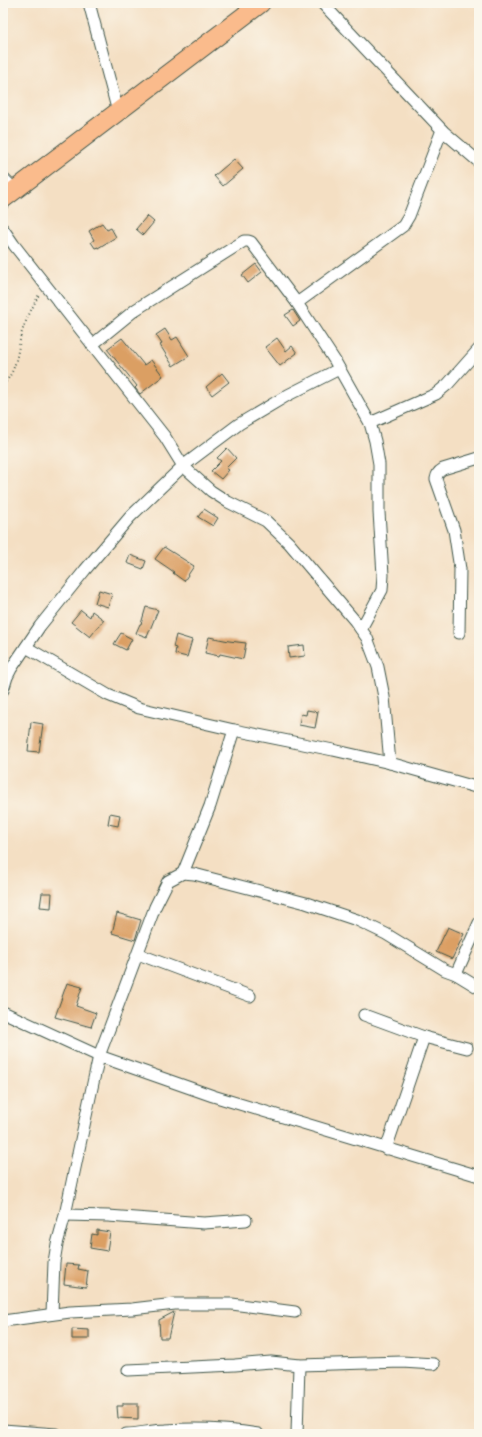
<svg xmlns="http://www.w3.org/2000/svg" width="482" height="1437" font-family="Itim,sans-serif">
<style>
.building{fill:#db9f63}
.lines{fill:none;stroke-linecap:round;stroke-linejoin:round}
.minor-casing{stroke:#3f5549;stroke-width:13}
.primary-casing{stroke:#3f5549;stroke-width:20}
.path{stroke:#3f5549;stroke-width:2;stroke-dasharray:1 3;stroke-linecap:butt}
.minor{stroke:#fff;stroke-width:11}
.primary{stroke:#fabb8c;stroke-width:18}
</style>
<rect width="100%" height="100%" fill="#fbf7ec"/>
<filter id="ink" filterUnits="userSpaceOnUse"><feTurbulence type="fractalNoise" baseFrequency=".025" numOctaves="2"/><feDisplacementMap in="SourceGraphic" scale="8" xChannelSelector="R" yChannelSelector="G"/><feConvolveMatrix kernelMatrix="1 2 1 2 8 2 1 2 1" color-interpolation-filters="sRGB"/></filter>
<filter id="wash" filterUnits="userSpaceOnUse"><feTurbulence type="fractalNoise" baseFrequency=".012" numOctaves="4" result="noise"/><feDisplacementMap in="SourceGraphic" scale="16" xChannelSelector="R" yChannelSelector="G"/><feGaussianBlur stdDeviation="0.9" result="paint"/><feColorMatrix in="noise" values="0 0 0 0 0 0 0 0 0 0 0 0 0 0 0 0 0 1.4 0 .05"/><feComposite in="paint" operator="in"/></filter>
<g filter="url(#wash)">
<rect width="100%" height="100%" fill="#f4dfc3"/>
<g id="blocks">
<g class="building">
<path d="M234 159 243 169 223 186 214 176Z"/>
<path d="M147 216 154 222 143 235 136 229Z"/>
<path d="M102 223 107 230 111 228 116 237 98 248V247L95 248 91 242 94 240 89 231Z"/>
<path d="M256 264 262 272 248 283 242 275Z"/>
<path d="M293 310 300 321 293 326 285 315Z"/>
<path d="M165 329 172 340 177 337 189 356 173 366 160 345 162 344 156 335Z"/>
<path d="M122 338 144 365 151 360 163 376 140 394 135 388 137 386 107 349Z"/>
<path d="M277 338 286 351 292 346 297 353 280 366 265 347Z"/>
<path d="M222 373 229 382 212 395 206 387Z"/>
<path d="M227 448 236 458 226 468 229 470 221 479 211 471 221 461 217 458Z"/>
<path d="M204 509 218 518 213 526 198 517Z"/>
<path d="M164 547 194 566 184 581 173 573 174 572 155 559Z"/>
<path d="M130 555 146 561 143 569 127 563Z"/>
<path d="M99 590 112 594 108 607 95 603Z"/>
<path d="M146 607 158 610 147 637 136 633 140 624H141Z"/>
<path d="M81 610 90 617 92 611 104 620 90 637 71 622Z"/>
<path d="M121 633 132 639 126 650 114 644Z"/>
<path d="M176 635 192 640 187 657 175 654 176 648 173 647Z"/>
<path d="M209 637 229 641 246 643 243 659 220 654 219 656 205 653Z"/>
<path d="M304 645 305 656 289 658 288 647Z"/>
<path d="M307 710 318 712 315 728 299 725 301 714 306 715Z"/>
<path d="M31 722 43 724 39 752 28 751Z"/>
<path d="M110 813 120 815 118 826 108 824Z"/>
<path d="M42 893H52L51 908 40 907Z"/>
<path d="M117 913 141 920 135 940 112 933Z"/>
<path d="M448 927 464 934 452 959 436 952Z"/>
<path d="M67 983 82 987 76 1006 96 1013 91 1027 55 1017Z"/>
<path d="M97 1230 110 1232 107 1251 90 1248 92 1234 97 1235Z"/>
<path d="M66 1264 79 1265 78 1269 88 1271 86 1287 64 1284Z"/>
<path d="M174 1312 168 1338H160L159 1320Z"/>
<path d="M72 1329 89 1330V1339H72Z"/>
<path d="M123 1403H138V1419L118 1418 117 1406H123Z"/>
</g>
</g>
</g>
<g filter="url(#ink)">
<use href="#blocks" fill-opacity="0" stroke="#3f5549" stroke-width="1"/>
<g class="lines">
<defs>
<g id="minor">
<path d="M89 3 118 112"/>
<path d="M322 3 444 132 479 162"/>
<path d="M3 178 15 190"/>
<path d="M3 229 14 245 165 437 183 466 211 491 228 502 266 521 289 543 355 621 367 638 378 667 384 697 390 763"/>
<path d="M92 345 135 310 244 241H248L251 242 297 303"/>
<path d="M370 423 436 394 448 384 479 349"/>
<path d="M361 629 382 590 383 575 379 512V464L375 441 370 423 335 361 297 303 403 226 409 216 442 130"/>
<path d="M459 633 460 569 454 530 436 479C437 474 438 472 443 469L479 458"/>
<path d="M26 647 108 695 139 708 234 730 333 750 390 763 479 788"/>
<path d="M3 690 7 677 11 669 40 626 85 570 130 517 183 466 239 424 288 395 339 369"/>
<path d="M183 873 210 806 234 730"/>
<path d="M138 954 250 996"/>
<path d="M456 974 479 988"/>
<path d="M3 1012 99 1056 213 1096 479 1176"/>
<path d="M364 1015 424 1037 467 1048"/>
<path d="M386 1149 424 1037"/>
<path d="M65 1215 108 1216 204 1223 246 1220"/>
<path d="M52 1314 54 1262 57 1244 65 1215 93 1083 99 1056 155 907 168 881 183 873 194 874 306 903 357 920 386 934 445 970 456 974 479 923"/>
<path d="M3 1321 70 1312 132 1309 175 1304H232L295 1312"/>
<path d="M128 1370 235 1365 271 1362 299 1365 402 1362 434 1364"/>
<path d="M3 1430 56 1434"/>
<path d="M126 1434C139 1434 152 1430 166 1430 197 1428 227 1429 258 1434"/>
<path d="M297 1434 299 1365"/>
</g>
<path id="primary" d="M3 199 261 3"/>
</defs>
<use href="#minor" class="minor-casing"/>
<use href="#primary" class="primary-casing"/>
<path class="path" d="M3 385C17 370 17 354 21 335 25 321 33 307 39 294"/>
<use href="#minor" class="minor"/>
<use href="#primary" class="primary"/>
</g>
</g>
<rect width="482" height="1437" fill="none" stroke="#fbf7ec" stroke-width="16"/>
</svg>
